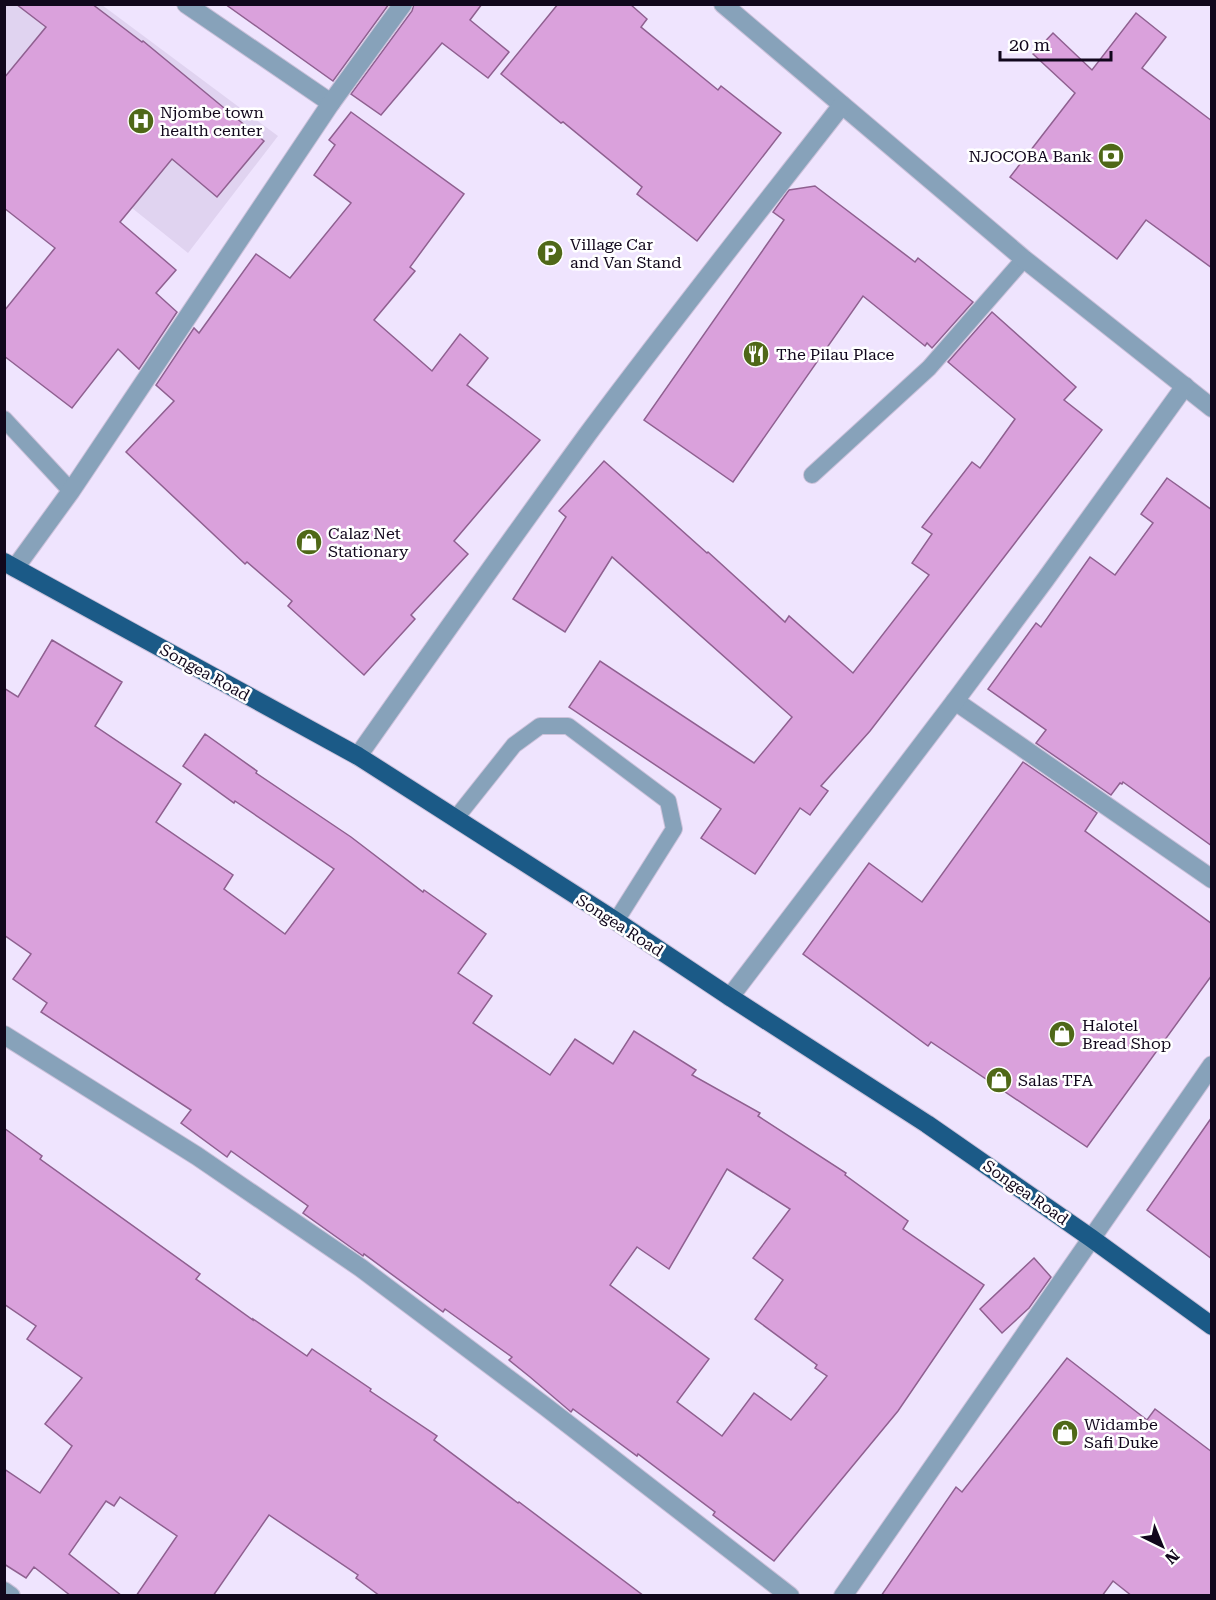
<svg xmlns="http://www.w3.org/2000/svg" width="1216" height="1600" font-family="'Roboto Serif',serif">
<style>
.built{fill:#e0d3f0}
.building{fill:#daa1dc;stroke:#8f6090;stroke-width:1.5;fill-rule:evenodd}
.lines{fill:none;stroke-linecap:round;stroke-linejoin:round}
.service-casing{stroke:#cbc1da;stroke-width:18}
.minor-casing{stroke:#cbc1da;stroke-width:20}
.trunk-casing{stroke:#cbc1da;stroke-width:20}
.service{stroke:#87a2ba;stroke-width:16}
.minor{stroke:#87a2ba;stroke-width:18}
.trunk{stroke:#1b5a87;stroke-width:18}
.labels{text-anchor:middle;stroke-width:5;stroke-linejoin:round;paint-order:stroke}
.poi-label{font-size:16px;fill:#11071c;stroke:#fff;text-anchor:start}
.street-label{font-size:16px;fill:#11071c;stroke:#fff}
</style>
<rect width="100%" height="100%" fill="#efe4fe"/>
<path class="built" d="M4 5H102L278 136 188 253 5 106Z"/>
<g class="building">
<path d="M16 4H92L142 42 143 41 264 141 217 197 172 159 120 222 176 270 156 293 177 312 139 369 118 349 72 408 4 356V311L55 248 4 208V78L46 27Z"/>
<path d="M225 4H389L333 81Z"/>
<path d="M414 4H482L470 20 509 52 488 78 442 43 381 115 351 94 412 11Z"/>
<path d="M558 4H630L647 19 641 27 718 90 721 86 781 133 697 241 637 194 642 187 563 122 561 123 501 74Z"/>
<path d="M1136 13 1166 37 1142 68 1212 121V268L1146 220 1117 259 1010 177 1075 93 1033 54 1053 33 1092 70Z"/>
<path d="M351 112 464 194 410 267 415 271 374 320 432 371 460 334 488 358 467 385 540 440 454 541 468 554 411 615 415 619 364 675 288 606 292 601 247 562 245 564 126 452 174 401 156 385 194 328 199 333 256 254 290 278 351 203 314 175 335 145 329 140Z"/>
<path d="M815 186 915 262 918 258 973 302 932 348 927 343 925 346 863 296 733 482 644 420 784 220 773 212 789 190Z"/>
<path d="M992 312 1076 387 1064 400 1102 430 870 731 821 786 828 791 810 815 800 808 755 874 701 838 721 809 569 707 600 661 754 763 792 717 612 557 565 632 513 599 566 517 559 511 604 461 707 553 708 552 785 622 789 616 853 673 929 575 912 563 932 534 922 527 972 462 980 468 1015 419 948 362Z"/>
<path d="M1167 478 1212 510V846L1123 782 1122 784 1120 783 1111 795 1036 743 1046 730 988 689 1036 623 1041 627 1090 557 1115 575 1153 523 1141 514Z"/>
<path d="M52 640 122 682 95 726 181 784 156 822 233 875 224 889 285 934 334 869 235 801 234 803 183 766 205 734 257 771 256 773 351 837 423 892 424 890 486 934 458 973 492 996 473 1023 550 1075 575 1039 613 1064 634 1031 696 1070 692 1075 760 1113 758 1116 846 1173 845 1175 908 1221 903 1229 984 1285 898 1411 774 1561 713 1515 715 1512 638 1454 637 1456 573 1409 571 1412 530 1377 509 1360 512 1357 445 1309 443 1312 364 1254 363 1256 303 1213 308 1206 231 1151 227 1157 181 1123 191 1110 41 1012 47 1003 13 979 31 954 4 935V688L18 697ZM727 1169 790 1209 753 1258 783 1280 755 1319 817 1365 815 1368 827 1376 791 1420 754 1393 722 1436 677 1402 709 1359 610 1285 637 1247 669 1269Z"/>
<path d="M1023 762 1097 813 1085 831 1212 924V975L1087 1147 931 1042 928 1046 803 954 869 863 922 902Z"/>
<path d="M1212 1117V1259L1147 1210Z"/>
<path d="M4 1128 42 1156 40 1159 200 1274 196 1279 253 1320V1319L307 1356 312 1349 371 1389 370 1391 437 1436 434 1440 518 1503 519 1502 644 1596H380L356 1578 358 1575 269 1515 213 1596H136L177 1536 120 1497 114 1506 106 1501 69 1554 122 1596H71L34 1567 26 1578 4 1564V1469L40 1493 72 1446 45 1424 82 1378 27 1339 36 1326 4 1304Z"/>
<path d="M1034 1258 1051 1277 1029 1308 1002 1333 980 1309Z"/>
<path d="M1067 1358 1147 1420 1155 1409 1212 1452V1596H1132L1113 1581 1102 1596H881L956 1487 962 1492Z"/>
</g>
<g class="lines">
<defs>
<g id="service">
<path d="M4 419 71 491"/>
<path d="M812 475 929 368 1024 259"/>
<path d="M456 818 514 745 540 726H568L668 801 674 829 616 921"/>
</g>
<g id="minor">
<path d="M186 4 331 103"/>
<path d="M723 4 1024 259 1212 408"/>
<path d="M15 568 71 491 331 103 403 4"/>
<path d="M955 701 1212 879"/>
<path d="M358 756C434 648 510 541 587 435 670 323 757 214 842 105"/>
<path d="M730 997 955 701 1045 580 1185 386"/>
<path d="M4 1035 197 1156 361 1268 546 1407 790 1596"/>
<path d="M4 1591 11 1596"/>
<path d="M843 1596 1212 1065"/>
</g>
<path id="trunk" d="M4 562 358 756 616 921 730 997 927 1124 1091 1238 1212 1326"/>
</defs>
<use href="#service" class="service-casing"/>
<use href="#minor" class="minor-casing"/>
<use href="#trunk" class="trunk-casing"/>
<use href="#service" class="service"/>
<use href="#minor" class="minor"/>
<use href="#trunk" class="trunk"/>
</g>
<defs>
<symbol id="hospital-disc" viewBox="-11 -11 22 22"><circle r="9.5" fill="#4f6818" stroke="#fff"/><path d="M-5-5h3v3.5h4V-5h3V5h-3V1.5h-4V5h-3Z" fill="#fff"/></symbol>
<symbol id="bank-disc" viewBox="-11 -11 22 22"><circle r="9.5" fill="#4f6818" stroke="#fff"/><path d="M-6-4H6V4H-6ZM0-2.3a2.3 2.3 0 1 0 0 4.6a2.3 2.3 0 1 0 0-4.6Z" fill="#fff"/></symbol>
<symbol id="parking-disc" viewBox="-11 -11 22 22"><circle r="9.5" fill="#4f6818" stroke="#fff"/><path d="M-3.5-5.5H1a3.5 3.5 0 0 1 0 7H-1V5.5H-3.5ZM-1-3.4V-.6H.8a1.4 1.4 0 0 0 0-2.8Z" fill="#fff"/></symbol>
<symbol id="restaurant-disc" viewBox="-11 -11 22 22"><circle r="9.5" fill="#4f6818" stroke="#fff"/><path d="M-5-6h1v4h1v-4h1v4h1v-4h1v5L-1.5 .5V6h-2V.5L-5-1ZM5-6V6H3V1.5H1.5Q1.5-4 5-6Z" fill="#fff"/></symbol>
<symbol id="shop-disc" viewBox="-11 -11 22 22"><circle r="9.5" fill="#4f6818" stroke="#fff"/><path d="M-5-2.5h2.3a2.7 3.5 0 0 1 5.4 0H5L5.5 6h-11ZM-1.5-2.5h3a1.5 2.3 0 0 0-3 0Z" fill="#fff"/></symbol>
</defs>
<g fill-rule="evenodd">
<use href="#hospital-disc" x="126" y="106" width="30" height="30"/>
<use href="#bank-disc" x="1096" y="141" width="30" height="30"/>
<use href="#parking-disc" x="535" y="238" width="30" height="30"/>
<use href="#restaurant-disc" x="741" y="339" width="30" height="30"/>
<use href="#shop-disc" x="294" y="527" width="30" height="30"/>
<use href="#shop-disc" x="1047" y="1019" width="30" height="30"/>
<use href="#shop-disc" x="984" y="1065" width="30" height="30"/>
<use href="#shop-disc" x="1050" y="1418" width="30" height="30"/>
</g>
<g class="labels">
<g class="poi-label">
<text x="160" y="118">Njombe town<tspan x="160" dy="18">health center</tspan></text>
<text x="1092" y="162" text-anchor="end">NJOCOBA Bank</text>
<text x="570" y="250">Village Car<tspan x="570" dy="18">and Van Stand</tspan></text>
<text x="776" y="360">The Pilau Place</text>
<text x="328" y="539">Calaz Net<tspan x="328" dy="18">Stationary</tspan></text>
<text x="1082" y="1031">Halotel<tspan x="1082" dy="18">Bread Shop</tspan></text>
<text x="1018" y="1086">Salas TFA</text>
<text x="1084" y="1430">Widambe<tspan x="1084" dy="18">Safi Duke</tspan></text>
</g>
<g class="street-label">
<text transform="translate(205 672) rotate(29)" y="6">Songea Road</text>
<text transform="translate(620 925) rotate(33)" y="6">Songea Road</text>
<text transform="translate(1026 1192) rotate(35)" y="6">Songea Road</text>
</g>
</g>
<rect width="1216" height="1600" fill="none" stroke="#11071c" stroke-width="12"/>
<g transform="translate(1162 1546) rotate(137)" stroke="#ffffff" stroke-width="4.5" paint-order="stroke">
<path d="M0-4.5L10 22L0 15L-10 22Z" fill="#11071c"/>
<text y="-9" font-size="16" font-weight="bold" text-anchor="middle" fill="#11071c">N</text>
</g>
<path d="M1000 51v9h111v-9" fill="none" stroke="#11071c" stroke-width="3"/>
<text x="1009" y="51" font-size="18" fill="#11071c" stroke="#ffffff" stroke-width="4.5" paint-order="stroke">20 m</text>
</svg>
